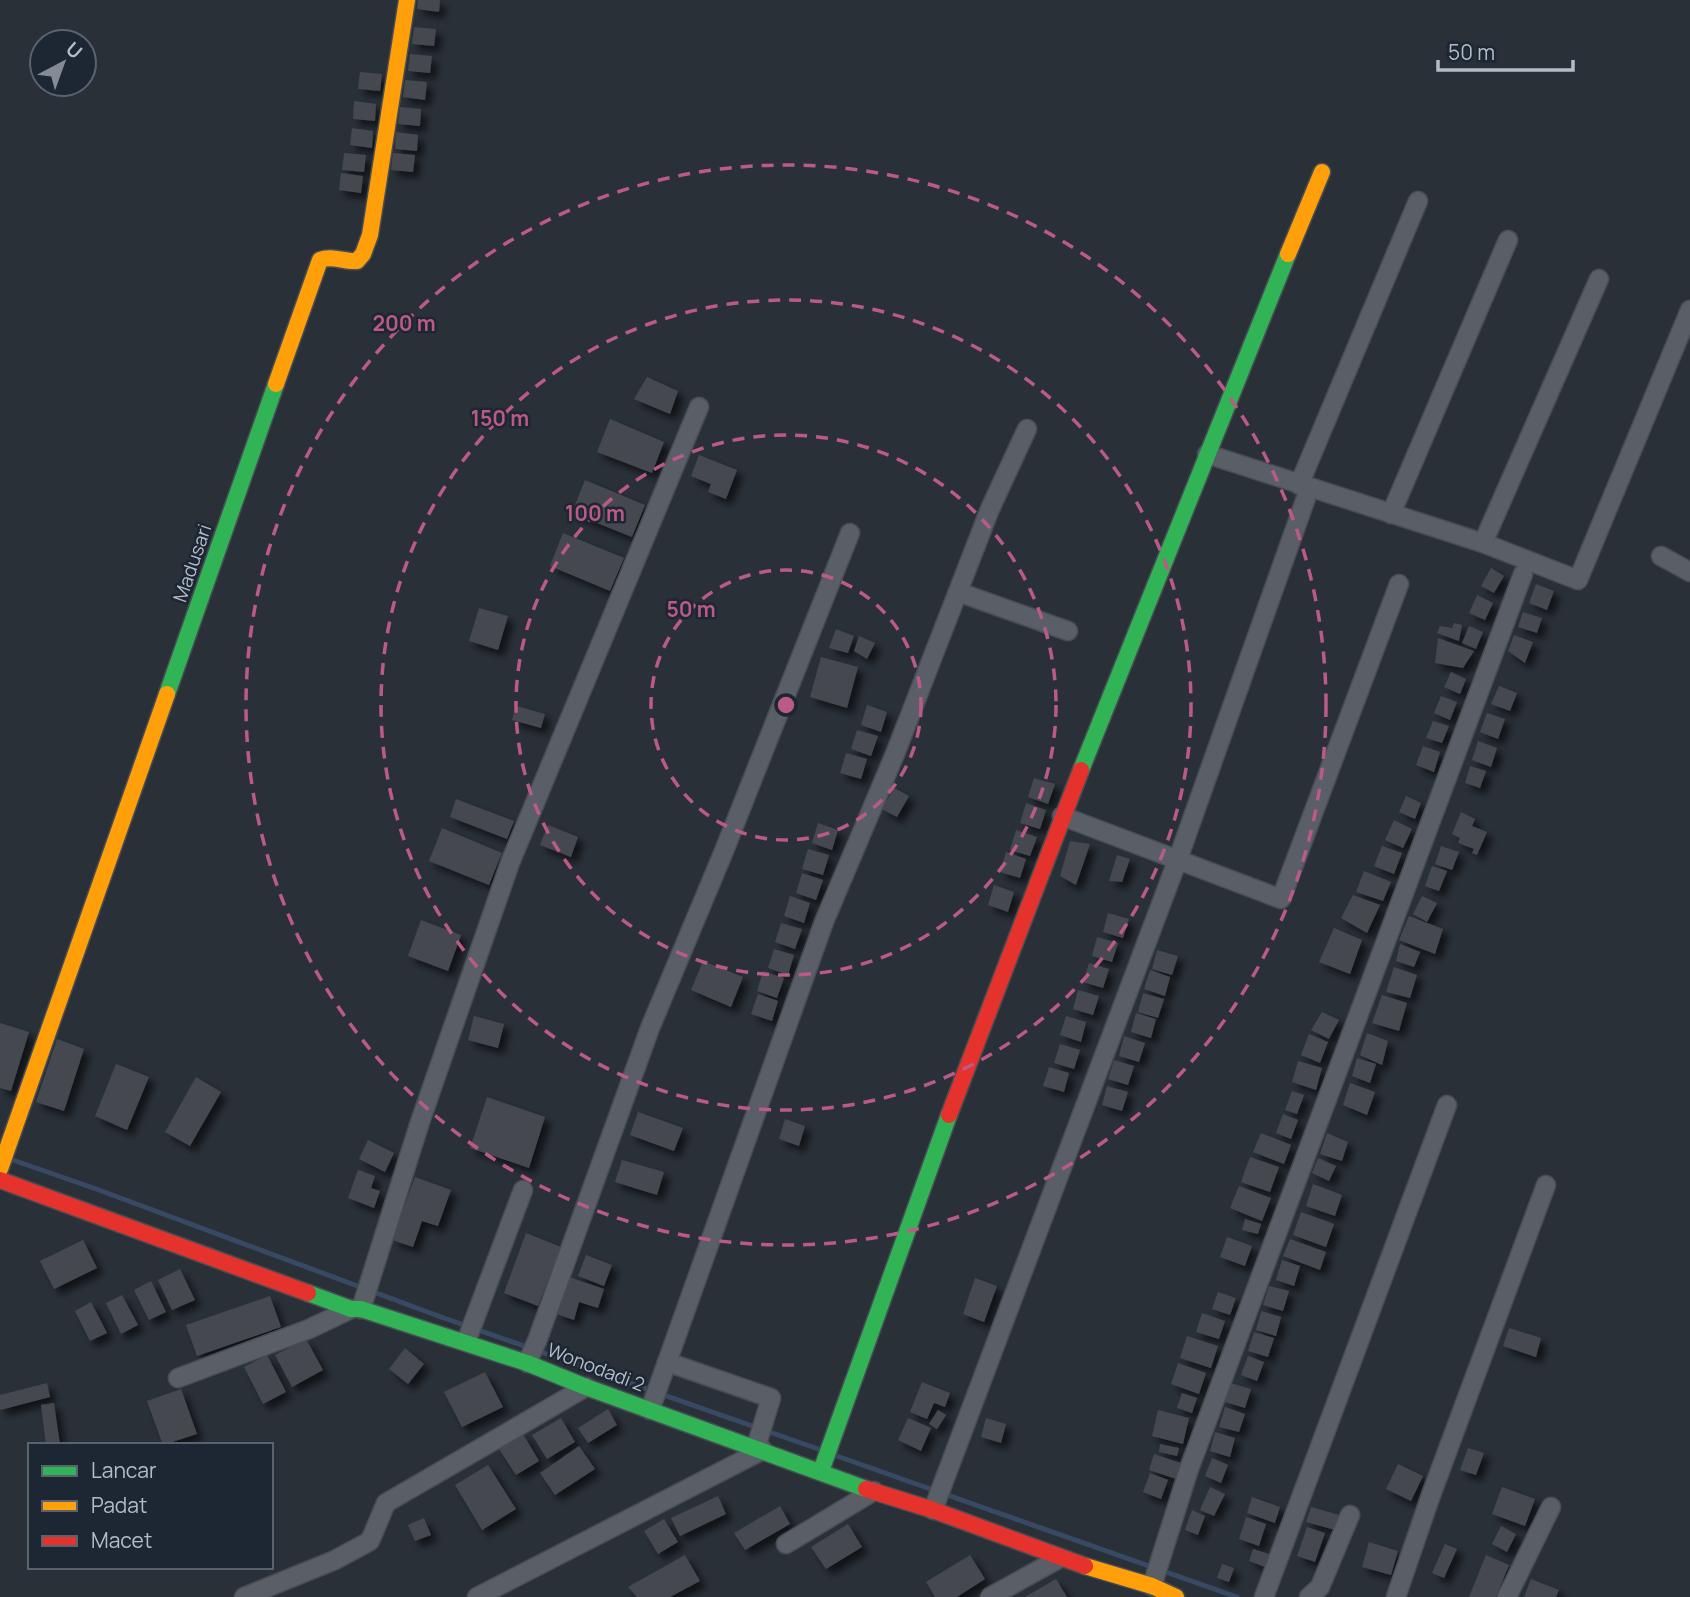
<svg xmlns="http://www.w3.org/2000/svg" width="1690" height="1597" font-family="Manrope,sans-serif">
<style>
.lines{fill:none;stroke-linecap:round;stroke-linejoin:round}
.stream{stroke:#384963;stroke-width:5}
.building{fill:#444950;filter:url(#shadow)}
.street-casing{stroke:#484c53;stroke-width:21}
.fast-casing{stroke:#484c53;stroke-width:19}
.slow-casing{stroke:#484c53;stroke-width:19}
.jam-casing{stroke:#484c53;stroke-width:19}
.street{stroke:#5a5e66;stroke-width:18}
.fast{stroke:#30b455;stroke-width:16}
.slow{stroke:#ff9f0a;stroke-width:16}
.jam{stroke:#e5322d;stroke-width:16}
.ring{fill:none;stroke:#bc5a87;stroke-width:3.5;stroke-dasharray:12 9}
.labels{text-anchor:middle;stroke-width:5;stroke-linejoin:round;paint-order:stroke}
.street-label{font-size:19px;fill:#b4bcc9;stroke:#1d2633}
.centre{fill:#bc5a87;stroke:#1d2633;stroke-width:3.5}
.ring-label{font-size:21px;text-anchor:middle;font-weight:bold;fill:#bc5a87;stroke:#1d2633;stroke-width:5;stroke-linejoin:round;paint-order:stroke}
</style>
<defs>
<filter id="shadow"><feDropShadow dx="6" dy="6" stdDeviation="3.5" flood-color="#0009"/></filter>
</defs>
<rect width="100%" height="100%" fill="#2a3038"/>
<g class="lines">
<g class="stream">
<path d="M10 1159 99 1190 441 1317 821 1450"/>
<path d="M834 1455 1237 1597"/>
</g>
</g>
<g class="building">
<path d="M418 0H440L439 12 417 9Z"/>
<path d="M414 27 436 29 434 46 412 44Z"/>
<path d="M410 54 432 56 430 73 408 71Z"/>
<path d="M360 72 382 74 380 91 358 89Z"/>
<path d="M405 80 427 82 425 100 403 97Z"/>
<path d="M354 101 376 104 375 121 353 119Z"/>
<path d="M400 107 421 109 420 126 398 124Z"/>
<path d="M352 128 373 131 372 148 350 145Z"/>
<path d="M396 132 418 135 417 151 395 149Z"/>
<path d="M344 153 366 155 364 172 342 170Z"/>
<path d="M393 153 415 155 413 172 391 170Z"/>
<path d="M341 173 363 176 361 193 339 190Z"/>
<path d="M647 377 678 391 670 414 634 399Z"/>
<path d="M610 419 664 442 652 473 597 452Z"/>
<path d="M699 455 737 470 726 499 708 492 711 484 691 476Z"/>
<path d="M585 480 645 505 632 537 572 513Z"/>
<path d="M563 533 624 558 610 591 550 566Z"/>
<path d="M1491 568 1504 576 1494 593 1481 586Z"/>
<path d="M1536 584 1554 591 1547 610 1529 603Z"/>
<path d="M1477 595 1493 603 1485 620 1469 613Z"/>
<path d="M479 608 508 616 498 650 469 641Z"/>
<path d="M1523 612 1542 618 1537 633 1518 627Z"/>
<path d="M1454 623 1462 625 1459 641 1437 633 1440 626 1452 628Z"/>
<path d="M1469 626 1483 632 1476 649 1462 643Z"/>
<path d="M836 629 854 636 848 653 829 648Z"/>
<path d="M1514 635 1533 642 1525 663 1508 651Z"/>
<path d="M859 636 875 643 867 659 854 651Z"/>
<path d="M1438 638 1474 651 1463 668 1435 663Z"/>
<path d="M821 657 858 667 847 708 810 697Z"/>
<path d="M1451 672 1466 679 1460 694 1444 687Z"/>
<path d="M1499 686 1517 693 1510 711 1491 704Z"/>
<path d="M1441 696 1457 702 1450 720 1434 713Z"/>
<path d="M867 705 887 712 881 732 861 725Z"/>
<path d="M516 706 545 714 541 728 512 720Z"/>
<path d="M1487 713 1505 719 1498 739 1480 732Z"/>
<path d="M1433 721 1449 726 1442 743 1426 738Z"/>
<path d="M857 730 878 736 871 756 851 749Z"/>
<path d="M1478 741 1497 748 1491 767 1472 760Z"/>
<path d="M1423 746 1440 752 1434 772 1416 765Z"/>
<path d="M846 753 867 759 861 779 840 773Z"/>
<path d="M1470 766 1486 771 1480 788 1465 783Z"/>
<path d="M1034 778 1055 784 1048 804 1028 797Z"/>
<path d="M894 788 909 796 897 817 882 809Z"/>
<path d="M1406 796 1421 803 1415 819 1399 812Z"/>
<path d="M456 799 514 821 507 839 450 817Z"/>
<path d="M1026 803 1046 810 1040 829 1020 823Z"/>
<path d="M1461 812 1475 819 1472 826 1487 832 1477 855 1472 853 1474 849 1458 843 1460 838 1452 834Z"/>
<path d="M1394 820 1412 829 1403 848 1385 840Z"/>
<path d="M818 823 838 830 832 850 812 843Z"/>
<path d="M548 825 578 837 571 857 540 845Z"/>
<path d="M442 828 502 853 489 885 429 861Z"/>
<path d="M1016 830 1037 837 1030 856 1010 850Z"/>
<path d="M1070 841 1090 844 1076 885 1060 876Z"/>
<path d="M1382 846 1402 853 1394 874 1374 866Z"/>
<path d="M1441 846 1459 852 1452 870 1435 864Z"/>
<path d="M808 849 829 855 823 875 802 869Z"/>
<path d="M1006 852 1026 859 1020 878 1000 872Z"/>
<path d="M1117 855 1130 859 1122 882 1109 881Z"/>
<path d="M1432 866 1447 871 1439 891 1425 886Z"/>
<path d="M1364 871 1391 882 1383 901 1356 892Z"/>
<path d="M802 873 823 880 816 900 796 893Z"/>
<path d="M994 885 1014 892 1008 912 988 905Z"/>
<path d="M1353 895 1380 905 1367 933 1341 918Z"/>
<path d="M790 896 810 903 804 923 784 916Z"/>
<path d="M1422 896 1437 903 1427 922 1413 914Z"/>
<path d="M1108 913 1129 919 1123 938 1103 932Z"/>
<path d="M1409 916 1443 929 1435 954 1399 940Z"/>
<path d="M421 920 461 935 448 971 408 956Z"/>
<path d="M781 923 802 929 795 949 775 942Z"/>
<path d="M1334 928 1362 940 1350 974 1319 962Z"/>
<path d="M1097 937 1118 943 1112 962 1092 956Z"/>
<path d="M1400 944 1420 952 1414 967 1396 961Z"/>
<path d="M774 949 794 955 788 975 768 968Z"/>
<path d="M1157 950 1178 956 1172 975 1152 969Z"/>
<path d="M703 961 743 977 731 1007 691 990Z"/>
<path d="M1089 963 1109 969 1103 988 1083 982Z"/>
<path d="M1394 967 1417 975 1410 998 1386 992Z"/>
<path d="M1150 970 1170 977 1165 996 1144 989Z"/>
<path d="M763 971 784 978 777 998 757 991Z"/>
<path d="M1078 990 1099 996 1093 1015 1073 1009Z"/>
<path d="M1143 993 1164 999 1158 1018 1138 1012Z"/>
<path d="M758 994 778 1001 772 1021 751 1014Z"/>
<path d="M1382 995 1407 1003 1399 1031 1372 1023Z"/>
<path d="M1322 1012 1339 1020 1329 1039 1311 1030Z"/>
<path d="M1136 1013 1156 1019 1151 1038 1131 1032Z"/>
<path d="M474 1016 504 1024 498 1048 468 1040Z"/>
<path d="M1066 1016 1086 1022 1081 1042 1060 1035Z"/>
<path d="M0 1023 29 1032 11 1091 0 1088Z"/>
<path d="M1367 1033 1388 1041 1382 1065 1360 1055Z"/>
<path d="M1309 1034 1328 1042 1320 1063 1301 1055Z"/>
<path d="M1124 1036 1145 1043 1139 1062 1119 1056Z"/>
<path d="M57 1039 84 1049 64 1111 36 1102Z"/>
<path d="M1060 1044 1080 1050 1074 1069 1054 1063Z"/>
<path d="M1357 1058 1376 1064 1370 1083 1352 1076Z"/>
<path d="M1114 1060 1134 1066 1128 1085 1108 1079Z"/>
<path d="M1298 1061 1322 1068 1316 1090 1292 1082Z"/>
<path d="M116 1064 149 1077 127 1130 95 1116Z"/>
<path d="M1049 1067 1069 1073 1064 1092 1043 1086Z"/>
<path d="M196 1077 221 1092 190 1146 165 1132Z"/>
<path d="M1350 1083 1375 1092 1367 1115 1343 1105Z"/>
<path d="M1107 1086 1128 1092 1122 1111 1102 1105Z"/>
<path d="M1292 1091 1304 1095 1297 1114 1285 1110Z"/>
<path d="M487 1097 545 1117 529 1168 470 1148Z"/>
<path d="M638 1112 683 1128 674 1151 630 1135Z"/>
<path d="M1283 1114 1298 1120 1291 1139 1276 1133Z"/>
<path d="M785 1119 805 1126 799 1146 779 1139Z"/>
<path d="M1261 1133 1291 1145 1284 1164 1253 1152Z"/>
<path d="M1327 1133 1348 1142 1342 1161 1320 1154Z"/>
<path d="M368 1140 394 1153 385 1172 359 1159Z"/>
<path d="M1250 1157 1279 1167 1270 1192 1241 1182Z"/>
<path d="M1318 1158 1336 1166 1329 1181 1312 1173Z"/>
<path d="M622 1160 664 1172 657 1195 615 1182Z"/>
<path d="M358 1170 375 1176 371 1188 380 1191 374 1208 348 1198Z"/>
<path d="M415 1177 451 1190 438 1226 422 1221 413 1247 392 1240Z"/>
<path d="M1313 1184 1342 1195 1335 1216 1306 1206Z"/>
<path d="M1239 1186 1271 1198 1262 1221 1230 1208Z"/>
<path d="M1301 1212 1334 1224 1326 1247 1293 1235Z"/>
<path d="M1245 1219 1261 1224 1258 1234 1242 1230Z"/>
<path d="M526 1233 561 1247 538 1306 504 1293Z"/>
<path d="M1227 1237 1252 1246 1245 1266 1220 1257Z"/>
<path d="M1290 1239 1326 1252 1320 1270 1283 1256Z"/>
<path d="M83 1240 97 1268 54 1289 40 1261Z"/>
<path d="M586 1255 612 1265 604 1286 578 1276Z"/>
<path d="M1282 1260 1300 1266 1294 1286 1276 1280Z"/>
<path d="M180 1269 195 1300 172 1310 158 1280Z"/>
<path d="M569 1277 604 1289 598 1308 579 1302 574 1320 557 1314Z"/>
<path d="M975 1278 997 1286 984 1322 963 1314Z"/>
<path d="M151 1281 166 1312 149 1320 134 1290Z"/>
<path d="M1269 1286 1289 1291 1283 1311 1263 1305Z"/>
<path d="M1218 1292 1236 1298 1230 1315 1212 1309Z"/>
<path d="M122 1295 138 1325 121 1334 106 1303Z"/>
<path d="M270 1296 281 1327 197 1356 186 1325Z"/>
<path d="M91 1302 107 1333 90 1341 75 1311Z"/>
<path d="M1261 1311 1281 1317 1276 1336 1256 1330Z"/>
<path d="M1202 1313 1225 1321 1219 1339 1196 1332Z"/>
<path d="M1509 1328 1541 1338 1536 1357 1503 1346Z"/>
<path d="M1254 1332 1274 1338 1268 1357 1248 1351Z"/>
<path d="M1187 1336 1218 1346 1211 1368 1180 1358Z"/>
<path d="M306 1339 323 1370 292 1387 275 1355Z"/>
<path d="M405 1348 424 1364 408 1384 389 1369Z"/>
<path d="M267 1355 286 1392 263 1404 244 1367Z"/>
<path d="M1248 1356 1264 1362 1257 1381 1241 1375Z"/>
<path d="M1178 1363 1206 1373 1199 1394 1171 1384Z"/>
<path d="M485 1372 503 1407 462 1427 444 1392Z"/>
<path d="M922 1382 950 1393 945 1407 934 1403 927 1419 910 1412Z"/>
<path d="M47 1383 50 1397 0 1410V1395Z"/>
<path d="M1230 1383 1251 1389 1245 1408 1225 1402Z"/>
<path d="M181 1389 197 1434 163 1445 147 1401Z"/>
<path d="M1182 1393 1197 1398 1192 1413 1177 1408Z"/>
<path d="M54 1403 60 1445H46L41 1405Z"/>
<path d="M1225 1407 1245 1414 1239 1432 1219 1427Z"/>
<path d="M608 1409 617 1425 588 1443 578 1428Z"/>
<path d="M938 1410 946 1415 937 1429 929 1424Z"/>
<path d="M1158 1410 1189 1418 1183 1444 1152 1436Z"/>
<path d="M561 1418 575 1442 547 1459 532 1435Z"/>
<path d="M908 1418 931 1428 921 1451 898 1440Z"/>
<path d="M986 1418 1006 1424 1001 1443 981 1437Z"/>
<path d="M1215 1432 1235 1438 1230 1457 1210 1451Z"/>
<path d="M523 1434 539 1461 516 1475 499 1449Z"/>
<path d="M1160 1444 1179 1448 1177 1456 1159 1452Z"/>
<path d="M579 1446 595 1469 555 1495 540 1473Z"/>
<path d="M1468 1448 1484 1453 1476 1475 1460 1470Z"/>
<path d="M1154 1454 1181 1463 1176 1479 1149 1470Z"/>
<path d="M1212 1458 1228 1465 1221 1483 1205 1476Z"/>
<path d="M1398 1464 1423 1476 1411 1501 1386 1489Z"/>
<path d="M488 1465 516 1509 482 1530 455 1485Z"/>
<path d="M1150 1473 1168 1480 1161 1499 1143 1492Z"/>
<path d="M1210 1487 1225 1494 1214 1516 1200 1510Z"/>
<path d="M1502 1487 1535 1499 1525 1526 1492 1514Z"/>
<path d="M718 1496 726 1514 680 1536 671 1518Z"/>
<path d="M1252 1497 1280 1507 1275 1523 1247 1513Z"/>
<path d="M780 1506 790 1524 745 1550 734 1533Z"/>
<path d="M1311 1507 1343 1516 1339 1531 1306 1522Z"/>
<path d="M1192 1510 1205 1516 1198 1535 1185 1530Z"/>
<path d="M1246 1517 1266 1524 1259 1546 1239 1539Z"/>
<path d="M424 1518 431 1535 415 1541 408 1525Z"/>
<path d="M664 1519 678 1542 658 1554 644 1531Z"/>
<path d="M848 1524 862 1547 826 1569 811 1547Z"/>
<path d="M1501 1526 1516 1534 1507 1552 1492 1544Z"/>
<path d="M1307 1527 1325 1533 1315 1562 1297 1556Z"/>
<path d="M1369 1542 1398 1551 1391 1575 1362 1567Z"/>
<path d="M1445 1544 1457 1549 1444 1578 1432 1573Z"/>
<path d="M1253 1549 1269 1554 1265 1567 1249 1561Z"/>
<path d="M685 1555 700 1581 670 1597H637L628 1587Z"/>
<path d="M970 1555 985 1579 957 1597H935L926 1582Z"/>
<path d="M1486 1555 1509 1565 1496 1597H1469Z"/>
<path d="M1222 1564 1234 1568 1229 1582 1217 1578Z"/>
<path d="M1056 1579 1067 1597H1025Z"/>
<path d="M1531 1579 1559 1590 1556 1597H1524Z"/>
</g>
<g class="lines">
<defs>
<g id="street">
<path d="M1207 454 1483 543 1578 580 1690 310"/>
<path d="M1299 485 1418 201"/>
<path d="M1391 514 1508 240"/>
<path d="M1483 543 1599 279"/>
<path d="M1661 556 1690 572"/>
<path d="M958 592 1068 631"/>
<path d="M1062 816 1281 899 1399 584"/>
<path d="M361 1309 420 1122 510 863 699 407"/>
<path d="M466 1342 523 1190"/>
<path d="M667 1362 771 1398 756 1447"/>
<path d="M527 1363 537 1341 650 1028 724 851 850 533"/>
<path d="M178 1378 309 1329 351 1309"/>
<path d="M650 1410 824 922 895 754 990 509 1027 429"/>
<path d="M933 1510 1178 859 1306 498"/>
<path d="M786 1544 874 1491"/>
<path d="M1152 1586 1189 1469 1523 574"/>
<path d="M244 1597 335 1560 370 1541 386 1503 586 1387"/>
<path d="M477 1597 763 1450"/>
<path d="M990 1597 1060 1558"/>
<path d="M1264 1597 1447 1105"/>
<path d="M1309 1597 1320 1587 1350 1515"/>
<path d="M1396 1597 1431 1495 1546 1185"/>
<path d="M1507 1597 1551 1507"/>
</g>
<g id="fast">
<path d="M167 694 276 384"/>
<path d="M1081 770 1288 254"/>
<path d="M308 1293 351 1309H361L527 1363 586 1387 866 1489"/>
<path d="M821 1471 949 1115"/>
</g>
<g id="slow">
<path d="M1288 254 1322 172"/>
<path d="M276 384 320 260C332 255 344 262 357 261L363 254 370 235 407 0"/>
<path d="M0 1169 167 694"/>
<path d="M1085 1566 1152 1586 1176 1597"/>
</g>
<g id="jam">
<path d="M949 1115 1081 770"/>
<path d="M0 1180 308 1293"/>
<path d="M866 1489 933 1510 1085 1566"/>
</g>
</defs>
<use href="#street" class="street-casing"/>
<use href="#fast" class="fast-casing"/>
<use href="#slow" class="slow-casing"/>
<use href="#jam" class="jam-casing"/>
<use href="#street" class="street"/>
<use href="#fast" class="fast"/>
<use href="#slow" class="slow"/>
<use href="#jam" class="jam"/>
</g>
<g class="ring">
<circle cx="786" cy="705" r="135"/>
<circle cx="786" cy="705" r="270"/>
<circle cx="786" cy="705" r="405"/>
<circle cx="786" cy="705" r="540"/>
</g>
<g class="labels">
<g class="street-label">
<text transform="translate(192 563) rotate(-71)" y="7">Madusari</text>
<text transform="translate(596 1367) rotate(21)" y="7">Wonodadi 2</text>
</g>
</g>
<circle cx="786" cy="705" r="10" class="centre"/>
<g class="ring-label">
<text x="404" y="331">200 m</text>
<text x="500" y="426">150 m</text>
<text x="595" y="521">100 m</text>
<text x="691" y="617">50 m</text>
</g>
<rect x="28" y="1443" width="245" height="126" fill="#1d2633" stroke="#59626f" stroke-width="2"/>
<rect x="42" y="1466" width="35" height="10" fill="#30b455" stroke="#59626f" stroke-width="2"/>
<text x="91" y="1478" font-size="21" fill="#b4bcc9">Lancar</text>
<rect x="42" y="1501" width="35" height="10" fill="#ff9f0a" stroke="#59626f" stroke-width="2"/>
<text x="91" y="1513" font-size="21" fill="#b4bcc9">Padat</text>
<rect x="42" y="1536" width="35" height="10" fill="#e5322d" stroke="#59626f" stroke-width="2"/>
<text x="91" y="1548" font-size="21" fill="#b4bcc9">Macet</text>
<g transform="translate(63 63) rotate(41)"><circle r="33" fill="#1d2633" stroke="#59626f" stroke-width="2"/>
<path d="M0-5L12 26L0 18L-12 26Z" fill="#848b96"/>
<text y="-10" font-size="19" font-weight="bold" text-anchor="middle" fill="#b4bcc9">U</text>
</g>
<path d="M1438 60v10h135v-10" fill="none" stroke="#b4bcc9" stroke-width="3.5"/>
<text x="1448" y="60" font-size="21" fill="#b4bcc9" stroke="#1d2633" stroke-width="5" paint-order="stroke">50 m</text>
</svg>
